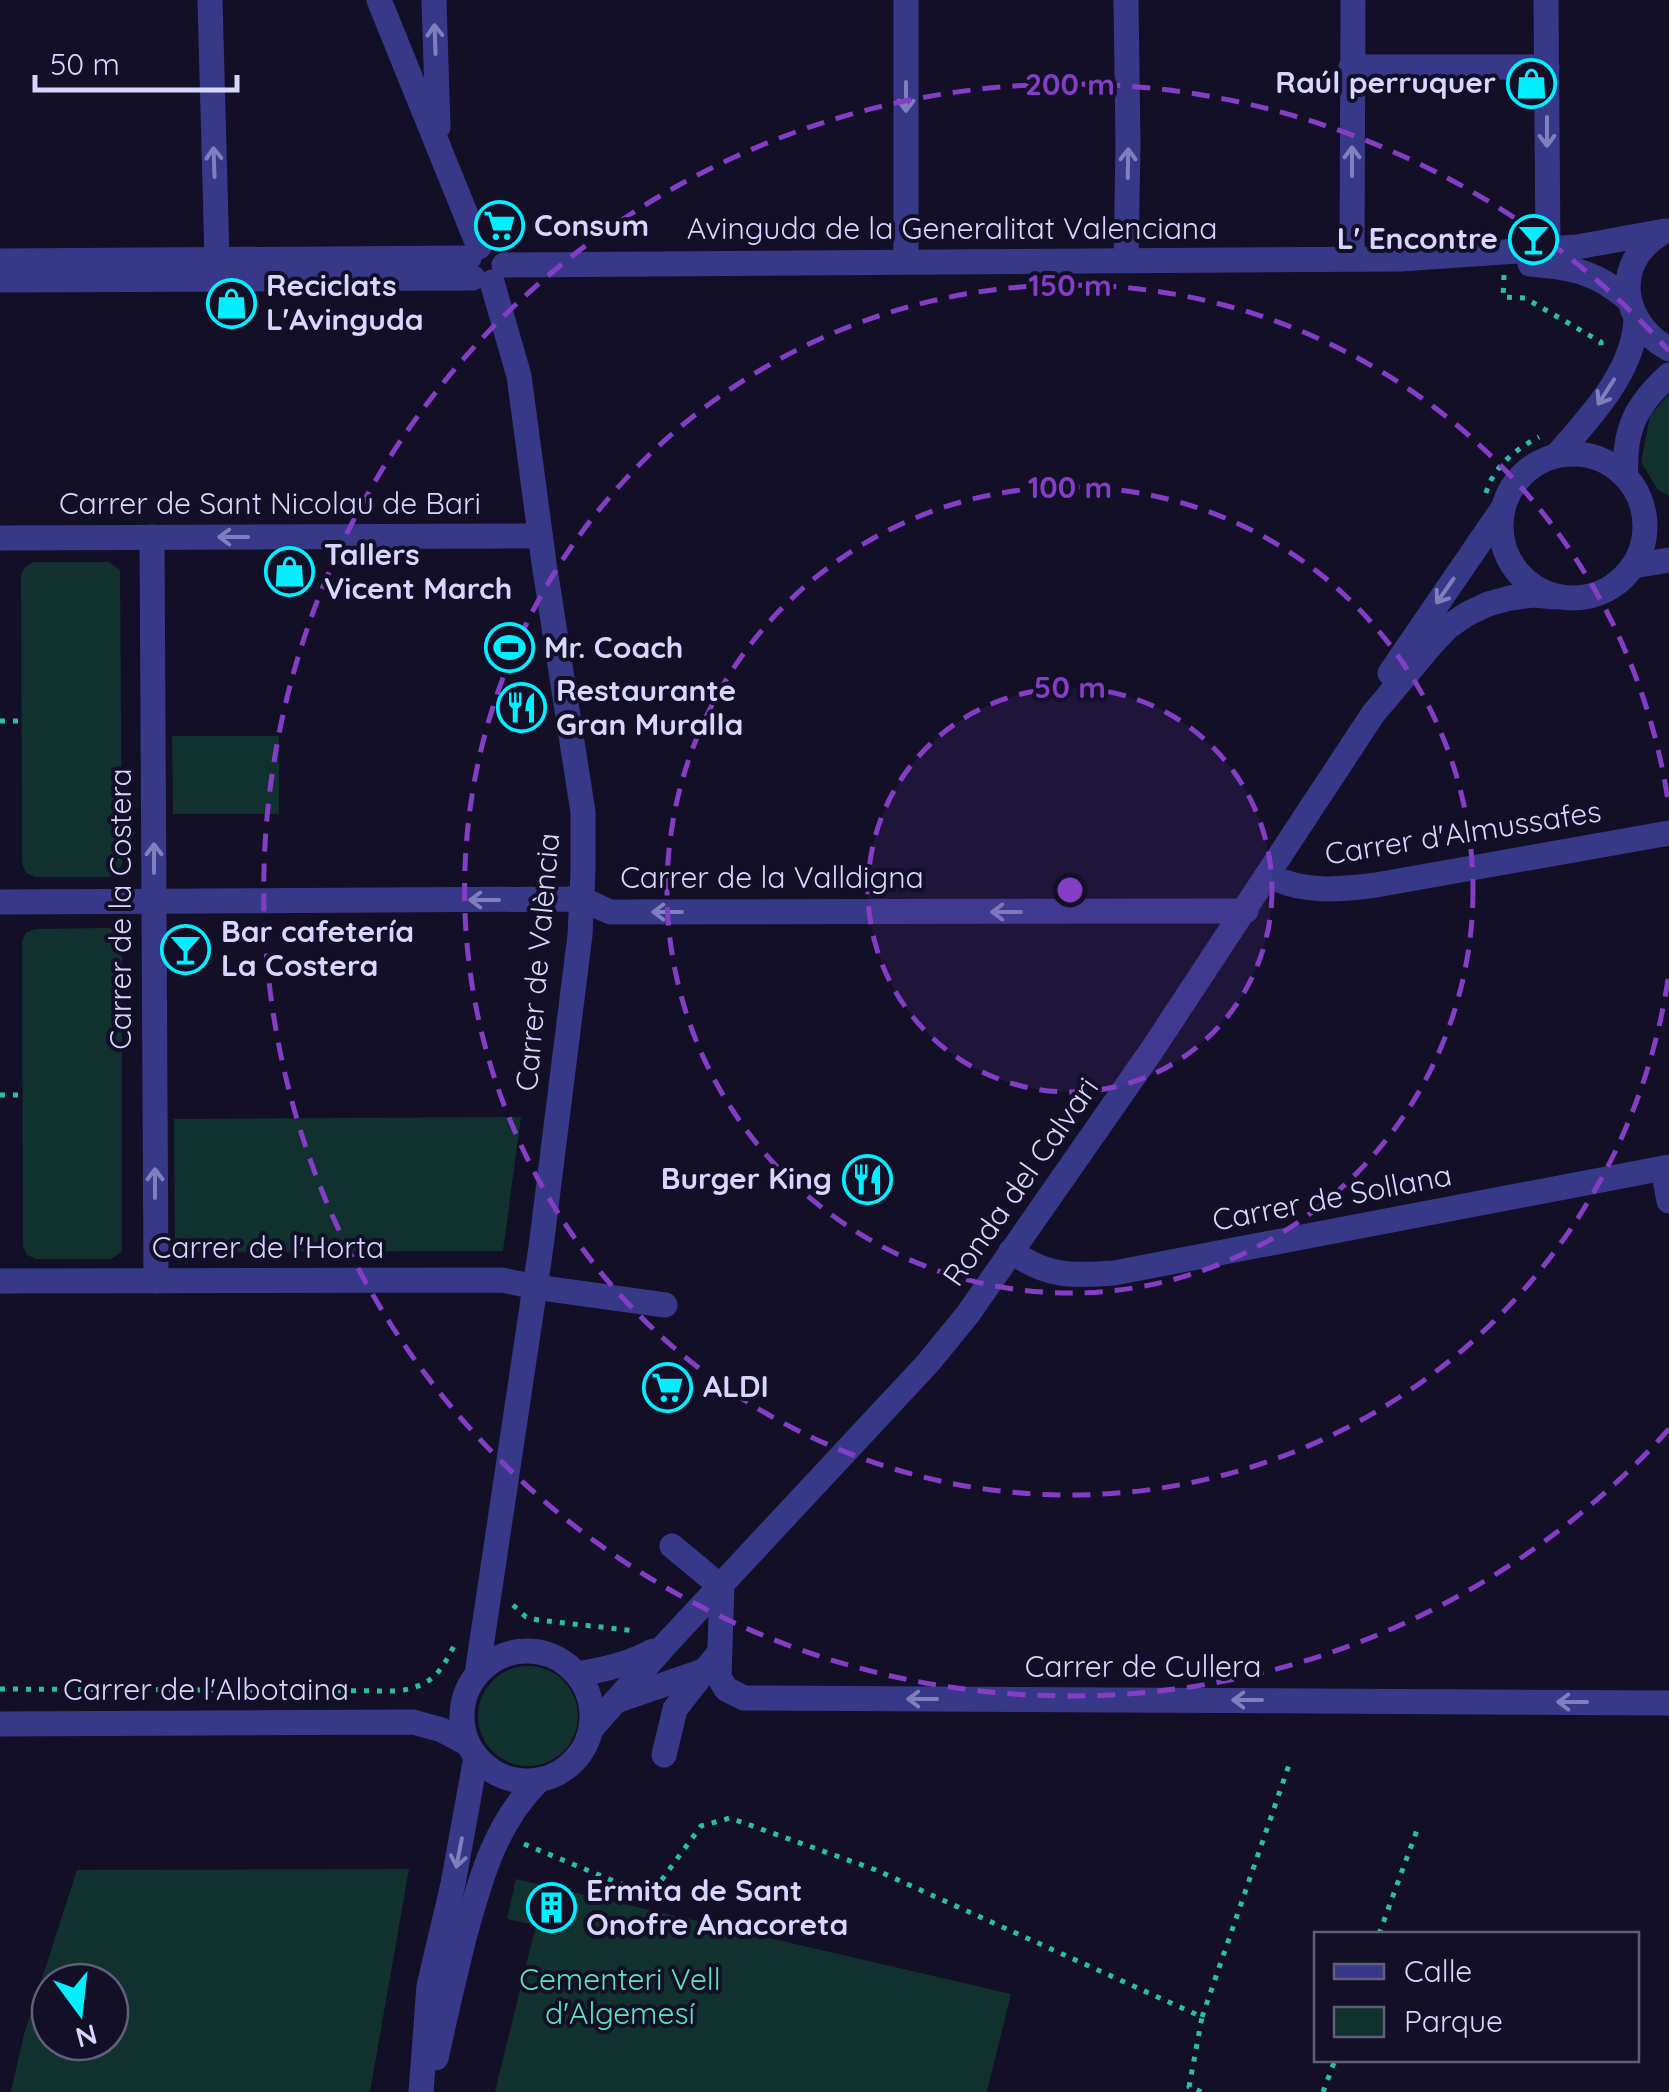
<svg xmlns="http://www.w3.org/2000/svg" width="1669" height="2092" font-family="Quicksand,sans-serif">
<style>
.green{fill:#11312f;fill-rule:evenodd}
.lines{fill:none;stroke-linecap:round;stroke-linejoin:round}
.path{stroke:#2cbcae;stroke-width:5;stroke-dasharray:5 8;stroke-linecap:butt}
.minor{stroke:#383888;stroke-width:25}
.oneway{stroke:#807fbe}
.ring{fill:none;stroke:#843dc5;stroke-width:5;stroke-dasharray:18 12}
.labels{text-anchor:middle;stroke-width:8;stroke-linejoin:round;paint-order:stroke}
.poi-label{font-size:30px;font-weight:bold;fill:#d8d5ff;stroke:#120f27;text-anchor:start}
.street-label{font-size:30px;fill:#d8d5ff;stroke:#120f27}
.park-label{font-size:30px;fill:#5ce4bd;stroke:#120f27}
.centre{fill:#843dc5;stroke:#120f27;stroke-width:5}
.ring-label{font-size:30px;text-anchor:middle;font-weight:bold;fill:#843dc5;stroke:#120f27;stroke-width:8;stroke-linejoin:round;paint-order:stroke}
</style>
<rect width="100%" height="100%" fill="#120f27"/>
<g class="green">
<path d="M1669 394V496L1658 490 1641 462 1650 416Z"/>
<path d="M34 562H109L120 570 122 863 118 872 110 877H35L26 873 22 864 21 575 25 567Z"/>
<path d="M172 736H279V814H173Z"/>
<path d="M110 928 118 932 122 941V1250L119 1254 111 1259H36L27 1255 23 1246 22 941 26 933 35 929Z"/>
<path d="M521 1117 503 1251 175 1252 174 1119Z"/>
<circle cx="528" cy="1716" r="50"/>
<path d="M409 1869 370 2092H11L24 2034 77 1870ZM50 1982H110V2042H50Z"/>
<path d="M516 1879 1011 1994 987 2092H495L536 1925 507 1919Z"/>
</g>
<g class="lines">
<g class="path">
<path d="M1504 275 1503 297 1525 298 1601 342V349"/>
<path d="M1486 493C1493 467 1516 449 1539 437"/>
<path d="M0 721H22"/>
<path d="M0 1095H23"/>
<path d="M513 1605 526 1617 538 1620 636 1631"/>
<path d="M0 1689 399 1691C433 1685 440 1673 455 1644"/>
<path d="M524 1844 650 1896 701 1826 730 1818 876 1870 1202 2017 1189 2087 1202 2092"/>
<path d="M1379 1934 1417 1830"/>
<path d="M1202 2017 1290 1762"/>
<path d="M1323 2092 1335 2060"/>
</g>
<g class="minor">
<path d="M210 0 217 259"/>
<path d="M379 0 479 247"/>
<path d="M434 0 438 127"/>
<path d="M1546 0 1548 250"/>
<path d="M1351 67H1547"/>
<path d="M1660 234C1611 264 1622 324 1669 349"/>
<path d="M1352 259 1353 0"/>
<path d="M1126 260 1128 144 1126 0"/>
<path d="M0 261 469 258"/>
<path d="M906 261V0"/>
<path d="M1530 264C1572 267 1596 272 1629 300"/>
<path d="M504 265 1400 259 1577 247 1665 231"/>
<path d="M0 280 473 278"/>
<circle cx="1573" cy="526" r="72"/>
<path d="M1557 455C1590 417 1633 373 1636 320"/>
<path d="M1626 476C1623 430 1636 405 1669 375"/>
<path d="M152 537 156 1281"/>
<path d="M0 538 540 536"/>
<path d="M1633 566 1669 560"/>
<path d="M1390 673 1501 511"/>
<path d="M1269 876C1304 893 1338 890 1376 885L1669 833"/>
<path d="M0 902 582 899 610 912 1246 911"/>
<path d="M1663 1168 1669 1201"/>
<path d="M1011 1251C1046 1277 1072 1276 1114 1273L1669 1167"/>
<path d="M0 1281 502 1280 535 1287 665 1305"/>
<path d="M672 1546 720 1586"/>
<path d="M722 1584 719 1677 726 1689 744 1698 1669 1703"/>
<circle cx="527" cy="1716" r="65"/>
<path d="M477 1674 541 1247 580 935 583 871V812L544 563 519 376 492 282"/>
<path d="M577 1674C604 1670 630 1664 653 1651"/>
<path d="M616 1701 706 1670"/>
<path d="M0 1724 413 1722 442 1730 468 1744"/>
<path d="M591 1729 667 1643 928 1363 968 1314 1152 1050 1373 714 1432 644 1448 627 1467 614 1488 604 1510 598 1533 595 1556 597"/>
<path d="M664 1755 675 1709 719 1653"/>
<path d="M436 2058C445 2018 454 1978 464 1938 480 1880 495 1823 539 1780"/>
<path d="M421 2092 429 1986 453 1884 476 1757"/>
</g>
</g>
<defs><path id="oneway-shaft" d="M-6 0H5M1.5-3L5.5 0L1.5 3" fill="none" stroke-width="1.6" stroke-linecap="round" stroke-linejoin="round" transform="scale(2.5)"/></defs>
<g class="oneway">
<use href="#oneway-shaft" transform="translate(435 39) rotate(-92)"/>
<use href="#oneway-shaft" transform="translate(906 97) rotate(90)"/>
<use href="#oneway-shaft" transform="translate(1547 132) rotate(90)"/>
<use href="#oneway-shaft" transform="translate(1352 161) rotate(-90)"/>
<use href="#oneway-shaft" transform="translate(214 162) rotate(-92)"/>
<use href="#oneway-shaft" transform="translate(1128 163) rotate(-89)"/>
<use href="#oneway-shaft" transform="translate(1606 392) rotate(123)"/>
<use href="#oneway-shaft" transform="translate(233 537) rotate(180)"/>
<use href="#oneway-shaft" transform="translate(1445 591) rotate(125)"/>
<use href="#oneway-shaft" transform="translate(154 858) rotate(-90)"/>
<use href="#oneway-shaft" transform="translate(484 900) rotate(180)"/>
<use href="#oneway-shaft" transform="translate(667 912) rotate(180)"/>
<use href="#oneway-shaft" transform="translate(1006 912) rotate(180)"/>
<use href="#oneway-shaft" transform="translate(155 1183) rotate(-90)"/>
<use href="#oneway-shaft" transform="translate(922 1699) rotate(-180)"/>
<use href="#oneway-shaft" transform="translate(1247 1700) rotate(-180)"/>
<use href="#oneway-shaft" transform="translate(1572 1702) rotate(-180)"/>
<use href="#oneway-shaft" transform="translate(459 1853) rotate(101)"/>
</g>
<circle cx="1070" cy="890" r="202" fill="#843dc5" fill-opacity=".12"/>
<g class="ring">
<circle cx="1070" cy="890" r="202"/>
<circle cx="1070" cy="890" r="403"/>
<path d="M1668 979A605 605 0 1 1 1668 801"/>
<path d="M1669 1429A806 806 0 1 1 1669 351"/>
</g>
<defs>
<symbol id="shop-ring" viewBox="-11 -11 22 22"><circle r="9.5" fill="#120f27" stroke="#01efff" stroke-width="1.5"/><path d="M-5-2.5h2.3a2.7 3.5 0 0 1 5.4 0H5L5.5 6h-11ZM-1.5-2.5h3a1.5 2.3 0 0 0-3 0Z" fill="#01efff"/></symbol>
<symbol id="supermarket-ring" viewBox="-11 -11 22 22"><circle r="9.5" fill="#120f27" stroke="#01efff" stroke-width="1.5"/><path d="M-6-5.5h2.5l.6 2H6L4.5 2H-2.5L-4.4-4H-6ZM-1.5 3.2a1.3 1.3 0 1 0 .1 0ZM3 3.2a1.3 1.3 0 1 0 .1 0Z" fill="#01efff"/></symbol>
<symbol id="bar-ring" viewBox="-11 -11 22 22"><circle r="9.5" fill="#120f27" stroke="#01efff" stroke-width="1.5"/><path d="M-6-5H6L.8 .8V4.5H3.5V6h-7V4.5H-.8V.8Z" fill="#01efff"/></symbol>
<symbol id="stadium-ring" viewBox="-11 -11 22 22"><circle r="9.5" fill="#120f27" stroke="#01efff" stroke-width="1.5"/><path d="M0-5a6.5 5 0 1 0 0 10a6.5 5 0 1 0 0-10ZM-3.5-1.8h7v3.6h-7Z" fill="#01efff"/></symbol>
<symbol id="restaurant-ring" viewBox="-11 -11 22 22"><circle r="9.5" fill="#120f27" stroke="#01efff" stroke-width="1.5"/><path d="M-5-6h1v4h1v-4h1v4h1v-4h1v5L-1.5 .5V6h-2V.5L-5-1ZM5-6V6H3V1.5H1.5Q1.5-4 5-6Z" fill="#01efff"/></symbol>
<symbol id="building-ring" viewBox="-11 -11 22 22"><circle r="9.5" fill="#120f27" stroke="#01efff" stroke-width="1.5"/><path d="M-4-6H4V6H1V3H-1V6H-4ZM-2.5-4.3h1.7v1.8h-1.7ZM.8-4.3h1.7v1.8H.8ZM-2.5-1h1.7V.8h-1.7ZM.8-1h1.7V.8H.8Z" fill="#01efff"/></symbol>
</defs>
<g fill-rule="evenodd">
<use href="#shop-ring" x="1504" y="56" width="55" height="55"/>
<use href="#supermarket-ring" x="472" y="198" width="55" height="55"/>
<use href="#bar-ring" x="1506" y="212" width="55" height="55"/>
<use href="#shop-ring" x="204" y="276" width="55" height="55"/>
<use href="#shop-ring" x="262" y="544" width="55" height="55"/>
<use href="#stadium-ring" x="482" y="620" width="55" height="55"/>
<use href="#restaurant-ring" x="494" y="680" width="55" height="55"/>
<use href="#bar-ring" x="158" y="922" width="55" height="55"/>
<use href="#restaurant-ring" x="840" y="1152" width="55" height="55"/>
<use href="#supermarket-ring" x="640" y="1360" width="55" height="55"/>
<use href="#building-ring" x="524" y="1880" width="55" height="55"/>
</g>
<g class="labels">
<g class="poi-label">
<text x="1496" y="93" text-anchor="end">Raúl perruquer</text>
<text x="534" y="236">Consum</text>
<text x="1498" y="249" text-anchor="end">L' Encontre</text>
<text x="266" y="296">Reciclats<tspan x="266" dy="34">L'Avinguda</tspan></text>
<text x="324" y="565">Tallers<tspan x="324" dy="34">Vicent March</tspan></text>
<text x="544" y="658">Mr. Coach</text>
<text x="556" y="701">Restaurante<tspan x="556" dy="34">Gran Muralla</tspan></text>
<text x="221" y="942">Bar cafetería<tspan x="221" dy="34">La Costera</tspan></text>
<text x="832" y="1189" text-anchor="end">Burger King</text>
<text x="703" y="1397">ALDI</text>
<text x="586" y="1901">Ermita de Sant<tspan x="586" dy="34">Onofre Anacoreta</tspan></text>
</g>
<g class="street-label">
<text x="952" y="239">Avinguda de la Generalitat Valenciana</text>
<text x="270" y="514">Carrer de Sant Nicolau de Bari</text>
<text transform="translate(1463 833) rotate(-9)" y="10">Carrer d'Almussafes</text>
<text x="772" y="888">Carrer de la Valldigna</text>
<text transform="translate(121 909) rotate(-90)" y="10">Carrer de la Costera</text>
<text transform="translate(538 962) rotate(-85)" y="10">Carrer de València</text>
<text transform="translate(1021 1182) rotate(-55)" y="10">Ronda del Calvari</text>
<text transform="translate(1332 1198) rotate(-11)" y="10">Carrer de Sollana</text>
<text x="268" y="1258">Carrer de l'Horta</text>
<text x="1143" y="1677">Carrer de Cullera</text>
<text x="206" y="1700">Carrer de l'Albotaina</text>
</g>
<g class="park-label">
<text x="620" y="1990">Cementeri Vell<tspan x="620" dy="34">d'Algemesí</tspan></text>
</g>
</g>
<circle cx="1070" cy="890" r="15" class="centre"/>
<g class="ring-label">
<text x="1070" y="95">200 m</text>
<text x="1070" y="296">150 m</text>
<text x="1070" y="498">100 m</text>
<text x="1070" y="698">50 m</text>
</g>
<rect x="1314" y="1932" width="325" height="130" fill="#120f27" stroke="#615e7d" stroke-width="2.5"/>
<rect x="1334" y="1964" width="50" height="15" fill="#383888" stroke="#615e7d" stroke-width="2.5"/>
<text x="1404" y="1982" font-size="30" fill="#d8d5ff">Calle</text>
<rect x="1334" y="2007" width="50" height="30" fill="#11312f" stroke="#615e7d" stroke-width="2.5"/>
<text x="1404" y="2032" font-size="30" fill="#d8d5ff">Parque</text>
<g transform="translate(80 2012) rotate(165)"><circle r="48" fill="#120f27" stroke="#615e7d" stroke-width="2.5"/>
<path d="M0-8L18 38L0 25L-18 38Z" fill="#01efff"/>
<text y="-15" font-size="28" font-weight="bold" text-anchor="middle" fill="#d8d5ff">N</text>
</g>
<path d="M35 75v15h202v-15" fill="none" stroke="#d8d5ff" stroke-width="5"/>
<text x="50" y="75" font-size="30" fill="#d8d5ff" stroke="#120f27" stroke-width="8" paint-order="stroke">50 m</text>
</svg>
